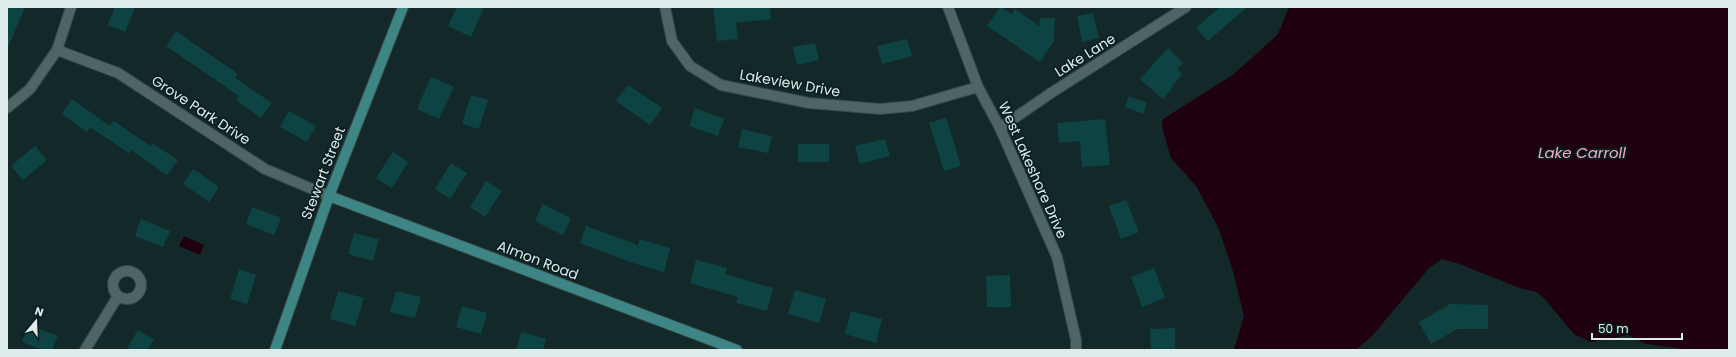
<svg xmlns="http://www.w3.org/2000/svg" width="1736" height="357" font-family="Poppins,sans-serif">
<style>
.water{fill:#1f000e}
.building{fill:#0e4344}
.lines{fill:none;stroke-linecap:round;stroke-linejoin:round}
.street-casing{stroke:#354646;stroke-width:12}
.secondary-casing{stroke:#354646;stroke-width:12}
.street{stroke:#4e6565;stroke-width:10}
.secondary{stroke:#3e8585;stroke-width:10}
.labels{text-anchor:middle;stroke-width:3.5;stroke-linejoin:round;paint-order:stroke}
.street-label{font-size:14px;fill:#deeceb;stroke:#091f20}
.water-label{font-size:15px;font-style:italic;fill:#f3a8c6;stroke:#091f20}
</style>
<rect width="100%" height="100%" fill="#132929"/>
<g class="water">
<path d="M1289 7H1729V349L1693 350 1646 344 1628 335 1591 342 1574 334 1544 298 1536 292 1520 288 1457 263 1442 259 1429 268 1372 336 1356 350H1234L1244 316 1233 271 1218 227 1196 186 1171 158 1162 127 1163 119 1231 76 1252 58 1278 34Z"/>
<path d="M184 236 204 245 200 255 179 246Z"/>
</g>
<g class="building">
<path d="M7 7H25L7 50Z"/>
<path d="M115 7H135L125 32 108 25Z"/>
<path d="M457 7H484L471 37 448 26Z"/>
<path d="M713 7H770L771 19 736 23 738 39 717 41Z"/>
<path d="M1000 7 1012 14 1015 9 1039 26 1040 18H1055L1054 41 1040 62 987 26Z"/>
<path d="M1220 7H1247L1208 41 1196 28Z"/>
<path d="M1093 13 1099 38 1082 42 1077 16Z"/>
<path d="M176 31 238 74 235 78 272 103 261 118 236 100 239 96 166 46Z"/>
<path d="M907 39 912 56 882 64 877 46Z"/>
<path d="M815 43 819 60 797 65 793 47Z"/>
<path d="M1168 48 1183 63 1177 69 1182 74 1172 86 1173 87 1163 99 1140 79Z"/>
<path d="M431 77 454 87 439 119 417 109Z"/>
<path d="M628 85 662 108 650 125 616 101Z"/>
<path d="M471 95 488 100 479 129 462 124Z"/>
<path d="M1129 96 1147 103 1143 114 1125 107Z"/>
<path d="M72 99 110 126 114 121 150 146 152 143 178 160 167 175 131 150 129 153 90 127 87 132 62 114Z"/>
<path d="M695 108 724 119 718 136 689 126Z"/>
<path d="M289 111 316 126 307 142 280 127Z"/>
<path d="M946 118 961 166 944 171 929 123Z"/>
<path d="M1105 119 1110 165 1082 167 1080 141 1059 143 1057 123Z"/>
<path d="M742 129 772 136 768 153 738 147Z"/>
<path d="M885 139 890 156 860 164 855 146Z"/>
<rect x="798" y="144" width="31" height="18"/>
<path d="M35 146 47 160 23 180 11 166Z"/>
<path d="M393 152 408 162 392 188 376 178Z"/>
<path d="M451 163 467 173 450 199 435 189Z"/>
<path d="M193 169 219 187 209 202 183 184Z"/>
<path d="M486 181 502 191 485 217 470 207Z"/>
<path d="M1126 200 1139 232 1121 239 1109 206Z"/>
<path d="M543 204 571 218 563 235 535 221Z"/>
<path d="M252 207 281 218 274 235 246 224Z"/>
<path d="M141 219 170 231 163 247 135 236Z"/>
<path d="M586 226 638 245 640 239 670 248 664 272 633 263 580 243Z"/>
<path d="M354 233 379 239 373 261 348 254Z"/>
<path d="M696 260 727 268 725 274 773 288 767 311 736 303 738 297 690 283Z"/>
<path d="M1154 268 1165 298 1142 307 1131 277Z"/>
<path d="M239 269 256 275 247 304 230 299Z"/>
<path d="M1010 275 1011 307H987L986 276Z"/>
<path d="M795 290 826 299 819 323 788 314Z"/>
<path d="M338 291 364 298 355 326 330 319Z"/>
<path d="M396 291 421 297 415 318 390 312Z"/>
<path d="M1450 304 1488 305V329H1457L1431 344 1419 322Z"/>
<path d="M462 306 487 313 481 334 456 327Z"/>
<path d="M851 311 882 319 876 343 845 334Z"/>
<path d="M29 325 58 336 52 350H43L22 342Z"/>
<path d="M1175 328V350H1151L1150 329Z"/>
<path d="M138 330 154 340 147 350H126Z"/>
<path d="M521 332 546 339 543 350H516Z"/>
</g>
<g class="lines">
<defs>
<g id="street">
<path d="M665 7 672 41 690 66 721 85 809 103 880 109 912 106 978 87"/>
<path d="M948 7 978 87 1000 128 1057 257 1076 340V350"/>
<path d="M57 50 118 73 265 169 329 196"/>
<path d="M7 108 30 89 57 50 71 7"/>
<path d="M1000 128 1051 93 1186 7"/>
<circle cx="127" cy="285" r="14"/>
<path d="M85 350 118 296"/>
</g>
<g id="secondary">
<path d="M329 196 737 350"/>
<path d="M275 350 329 196 403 7"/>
</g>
</defs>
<use href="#street" class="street-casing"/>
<use href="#secondary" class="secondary-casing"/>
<use href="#street" class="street"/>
<use href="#secondary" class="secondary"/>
</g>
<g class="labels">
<g class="street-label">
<text transform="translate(1085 55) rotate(-32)" y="5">Lake Lane</text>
<text transform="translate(790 83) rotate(10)" y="5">Lakeview Drive</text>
<text transform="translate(201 110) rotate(33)" y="5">Grove Park Drive</text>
<text transform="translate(1033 170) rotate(66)" y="5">West Lakeshore Drive</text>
<text transform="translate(323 173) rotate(-69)" y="5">Stewart Street</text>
<text transform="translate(538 260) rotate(21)" y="5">Almon Road</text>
</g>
<g class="water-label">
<text x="1582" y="158">Lake Carroll</text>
</g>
</g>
<rect width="1736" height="357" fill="none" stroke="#deeceb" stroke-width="16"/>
<g transform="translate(36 321) rotate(19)" stroke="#091f20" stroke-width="3" paint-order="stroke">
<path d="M0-3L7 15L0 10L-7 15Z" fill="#deeceb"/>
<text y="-6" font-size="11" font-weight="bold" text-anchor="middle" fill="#deeceb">N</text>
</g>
<path d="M1592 333v6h90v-6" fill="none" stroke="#deeceb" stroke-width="2"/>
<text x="1598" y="333" font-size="12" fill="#deeceb" stroke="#091f20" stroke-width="3" paint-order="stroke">50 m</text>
</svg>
